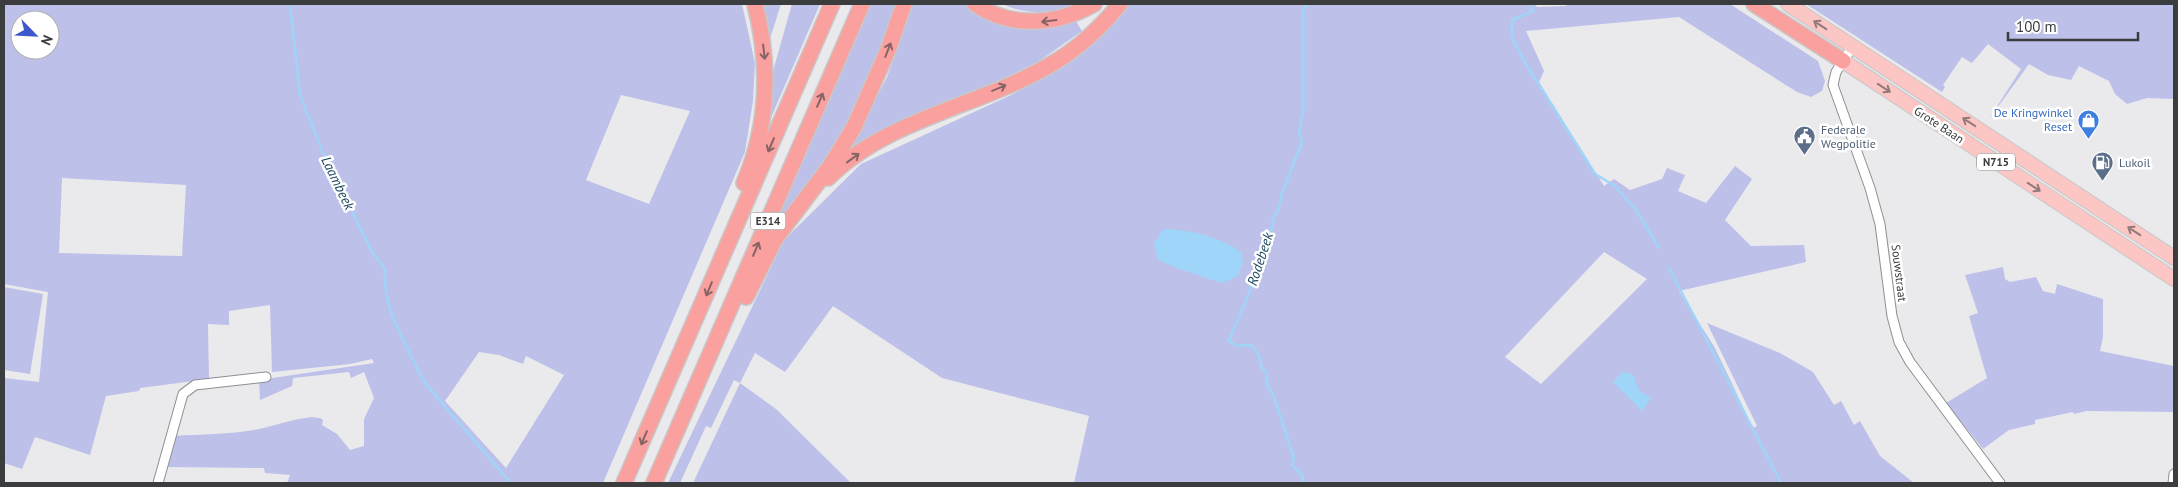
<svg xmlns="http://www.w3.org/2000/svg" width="2178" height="487" font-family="'PT Sans',sans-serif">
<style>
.green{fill:#bdc0e8;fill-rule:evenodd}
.water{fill:#9ed5f8}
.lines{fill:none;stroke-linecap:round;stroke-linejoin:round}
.stream{stroke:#9ed5f8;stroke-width:2.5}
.street-casing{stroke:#8f8f92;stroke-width:11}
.primary-casing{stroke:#c8c8c9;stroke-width:16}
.highway-casing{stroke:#c8c8c9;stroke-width:18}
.street{stroke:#fff;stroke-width:9}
.primary{stroke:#fcc6c5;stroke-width:14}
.highway{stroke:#faa09f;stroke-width:15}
.oneway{stroke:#876464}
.oneway2{stroke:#927a7a}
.labels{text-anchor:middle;stroke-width:5;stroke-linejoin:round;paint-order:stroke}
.shield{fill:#fff;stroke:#767677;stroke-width:1}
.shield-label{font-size:11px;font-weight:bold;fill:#3b3c3d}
.shop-label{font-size:12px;fill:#366cbe;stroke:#fff;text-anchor:end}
.street-label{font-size:12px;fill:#3b3c3d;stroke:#fff}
.service-label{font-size:12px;fill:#4e5e75;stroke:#fff;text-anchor:start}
.water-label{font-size:14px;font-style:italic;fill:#1a455e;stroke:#fff}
</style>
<rect width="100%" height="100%" fill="#eaeaed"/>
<g class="green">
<path d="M4 4H742L755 63 753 101 745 152 603 483H287L290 475 265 473 264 468 165 467 174 436C206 434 240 435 271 426 281 424 316 412 323 420L322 425 337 434 350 450 364 446V419L374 398 364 372 351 378 349 372 293 378 292 386 260 400 259 380 374 363 372 359 350 364 272 372 270 305 229 311V325L208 324 209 379 140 388 139 391 106 396 90 455 35 437 22 469 4 463V378L39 382 48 292 4 284ZM20 20H50V50H20ZM621 95 690 111 649 204 586 180ZM62 178 186 185 182 256 59 253ZM479 352 499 355 523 364 526 356 564 375 506 468 445 401Z"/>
<path d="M758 4H781L768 45Z"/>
<path d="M792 4H820L764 134 771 78Z"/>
<path d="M871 4H897C876 64 854 127 815 179 802 196 786 211 773 229Z"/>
<path d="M913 4H967L972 8 1037 27 1076 21 1082 31 1035 64 884 133 850 153 849 150 887 77Z"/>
<path d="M1003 4H1077C1052 13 1027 16 1003 4Z"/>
<path d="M1128 4H1535L1537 7 1566 6 1567 4H1730L1818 61 1825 81 1822 91 1811 97 1797 92 1679 17 1526 31 1544 71 1539 82 1604 186 1614 179 1630 190 1662 179 1667 168 1685 175 1678 191 1706 203 1735 166 1752 179 1725 220 1751 246 1804 245 1806 262 1679 291 1715 348 1753 428 1757 426 1707 323 1780 353 1813 372 1834 405 1841 401 1854 425 1860 421 1880 456 1914 483H1074L1089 416 942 378 833 306 785 372 755 353 740 383 776 409 851 483H693L740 383 734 380 711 428 706 426 680 483H668L784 240 861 164 1011 95 1077 58 1123 12ZM1604 252 1647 279 1541 384 1505 357Z"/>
<path d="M1806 4H2174V99L2147 98 2127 104 2115 94 2109 81 2079 66 2071 80 2048 75 2029 64 1989 119 2021 69 1988 44 1972 63 1962 57 1943 85 1945 87 1942 92Z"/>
<path d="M2003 267 2005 279 2010 282 2036 277 2043 291 2055 294 2057 284 2103 299V337L2100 351 2174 366V412L2086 411 2074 414 2073 412 2035 420V424L2009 430 1983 449 1946 403 1987 378 1969 316 1978 313 1965 275Z"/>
<path d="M4 287 43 294 30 374 4 370Z"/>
</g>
<g class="water">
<path d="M1163 229C1191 230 1218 236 1241 252L1243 263 1238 276 1222 283 1177 268 1158 260 1154 244Z"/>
<path d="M1622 372C1641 374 1632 380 1640 391L1651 398 1642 411 1613 382Z"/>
</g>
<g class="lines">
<g class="stream">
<path d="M290 4 300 95 321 148 372 252 385 269C382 299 397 328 410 354"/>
<path d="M1529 4 1533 11 1512 20V38L1524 61 1595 174 1615 186 1636 210 1659 248"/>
<path d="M1669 268 1781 483"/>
<path d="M411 356 424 382 509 481"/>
<path d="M1303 483V476L1292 465 1294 458 1273 394 1267 386V374L1261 366 1259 355 1251 345 1237 346 1229 341C1242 308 1259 274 1267 240 1269 231 1274 227 1273 218L1278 211 1282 193 1302 142 1299 132 1303 112V10L1308 4"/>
</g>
<defs>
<g id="street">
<path d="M1853 46 1836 72 1833 85 1870 188 1880 224 1892 316 1899 342 1910 362 2000 483"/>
<path d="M158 483 183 394 195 385 266 377"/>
<path d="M2173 483 2174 474"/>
</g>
<g id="primary">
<path d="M1788 4 2174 258"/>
<path d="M1843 61 2174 279"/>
</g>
<g id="highway">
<path d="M975 4C1012 29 1057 25 1094 4"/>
<path d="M1754 4 1843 61"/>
<path d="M828 178C889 117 983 106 1055 62 1080 47 1101 27 1120 4"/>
<path d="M744 183C769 125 770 64 755 4"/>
<path d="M746 297 775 239 831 165 854 127 888 50 904 4"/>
<path d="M624 483 832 4"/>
<path d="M654 483 862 4"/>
</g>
</defs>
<use href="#street" class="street-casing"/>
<use href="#primary" class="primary-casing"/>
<use href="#highway" class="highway-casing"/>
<use href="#street" class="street"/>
<use href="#primary" class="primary"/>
<use href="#highway" class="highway"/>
</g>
<defs><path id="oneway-shaft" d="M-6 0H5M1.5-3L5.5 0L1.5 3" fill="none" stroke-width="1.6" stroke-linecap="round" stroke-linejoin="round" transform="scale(1.25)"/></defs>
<g class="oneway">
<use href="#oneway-shaft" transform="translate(1049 21) rotate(173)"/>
<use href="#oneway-shaft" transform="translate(888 50) rotate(-69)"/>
<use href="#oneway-shaft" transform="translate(764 52) rotate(83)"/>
<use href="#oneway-shaft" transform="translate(999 88) rotate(-23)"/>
<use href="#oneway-shaft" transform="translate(820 100) rotate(-67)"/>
<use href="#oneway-shaft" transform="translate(771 145) rotate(113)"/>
<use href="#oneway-shaft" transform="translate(853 158) rotate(-36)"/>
<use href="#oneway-shaft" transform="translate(756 249) rotate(-67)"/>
<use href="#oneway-shaft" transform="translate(709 289) rotate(113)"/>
<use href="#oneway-shaft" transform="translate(644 438) rotate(113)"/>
</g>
<g class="oneway2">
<use href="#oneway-shaft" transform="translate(1820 25) rotate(-147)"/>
<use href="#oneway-shaft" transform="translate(1884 88) rotate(33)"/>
<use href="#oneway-shaft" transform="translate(1969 122) rotate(-147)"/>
<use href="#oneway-shaft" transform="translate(2034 187) rotate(33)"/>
<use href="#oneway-shaft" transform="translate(2134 231) rotate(-147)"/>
</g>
<defs>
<symbol id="shop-pin" viewBox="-11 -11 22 30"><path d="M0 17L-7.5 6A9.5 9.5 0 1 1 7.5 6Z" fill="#3f7fe0" stroke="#fff"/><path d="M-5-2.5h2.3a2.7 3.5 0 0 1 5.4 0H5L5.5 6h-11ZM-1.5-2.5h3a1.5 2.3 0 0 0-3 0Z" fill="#fff"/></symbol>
<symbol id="civic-pin" viewBox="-11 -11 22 30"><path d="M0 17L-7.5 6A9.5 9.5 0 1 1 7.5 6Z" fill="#5c6f8a" stroke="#fff"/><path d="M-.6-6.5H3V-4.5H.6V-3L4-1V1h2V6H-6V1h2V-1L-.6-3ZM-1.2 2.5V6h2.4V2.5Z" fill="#fff"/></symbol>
<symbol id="fuel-pin" viewBox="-11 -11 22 30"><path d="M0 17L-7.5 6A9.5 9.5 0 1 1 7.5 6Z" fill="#5c6f8a" stroke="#fff"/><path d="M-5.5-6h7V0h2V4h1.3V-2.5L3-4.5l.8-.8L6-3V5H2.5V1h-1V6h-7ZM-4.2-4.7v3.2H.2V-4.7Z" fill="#fff"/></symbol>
</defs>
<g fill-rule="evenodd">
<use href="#shop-pin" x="2076" y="108" width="25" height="34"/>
<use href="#civic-pin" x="1792" y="124" width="25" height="34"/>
<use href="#fuel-pin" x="2090" y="150" width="25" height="34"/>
</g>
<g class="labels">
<g class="shield">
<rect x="1977" y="153.5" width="38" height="17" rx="4"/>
<rect x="750.5" y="212.5" width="35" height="17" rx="4"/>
</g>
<g class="shield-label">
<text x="1996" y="166">N715</text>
<text x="768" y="225">E314</text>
</g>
<g class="shop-label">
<text x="2072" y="117">De Kringwinkel<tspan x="2072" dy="14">Reset</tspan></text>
</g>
<g class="street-label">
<text transform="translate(1939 125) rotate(33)" y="4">Grote Baan</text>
<text transform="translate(1899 273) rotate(83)" y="4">Souwstraat</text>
</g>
<g class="service-label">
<text x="1821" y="134">Federale<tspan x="1821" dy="14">Wegpolitie</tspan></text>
<text x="2119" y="167">Lukoil</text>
</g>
<g class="water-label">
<text transform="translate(338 183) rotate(64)" y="5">Laambeek</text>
<text transform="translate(1260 259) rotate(-72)" y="5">Rodebeek</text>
</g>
</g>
<rect width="2178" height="487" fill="none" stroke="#3b3c3d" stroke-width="10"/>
<g transform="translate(35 35) rotate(114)"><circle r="24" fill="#ffffff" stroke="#b1b1b1"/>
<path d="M0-4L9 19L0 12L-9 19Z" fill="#3e57ca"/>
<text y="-8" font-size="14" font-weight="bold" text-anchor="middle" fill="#3b3c3d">N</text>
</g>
<path d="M2008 32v8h130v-8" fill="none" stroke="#3b3c3d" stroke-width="2.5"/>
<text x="2016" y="32" font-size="15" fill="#3b3c3d" stroke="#ffffff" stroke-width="4" paint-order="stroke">100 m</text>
</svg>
